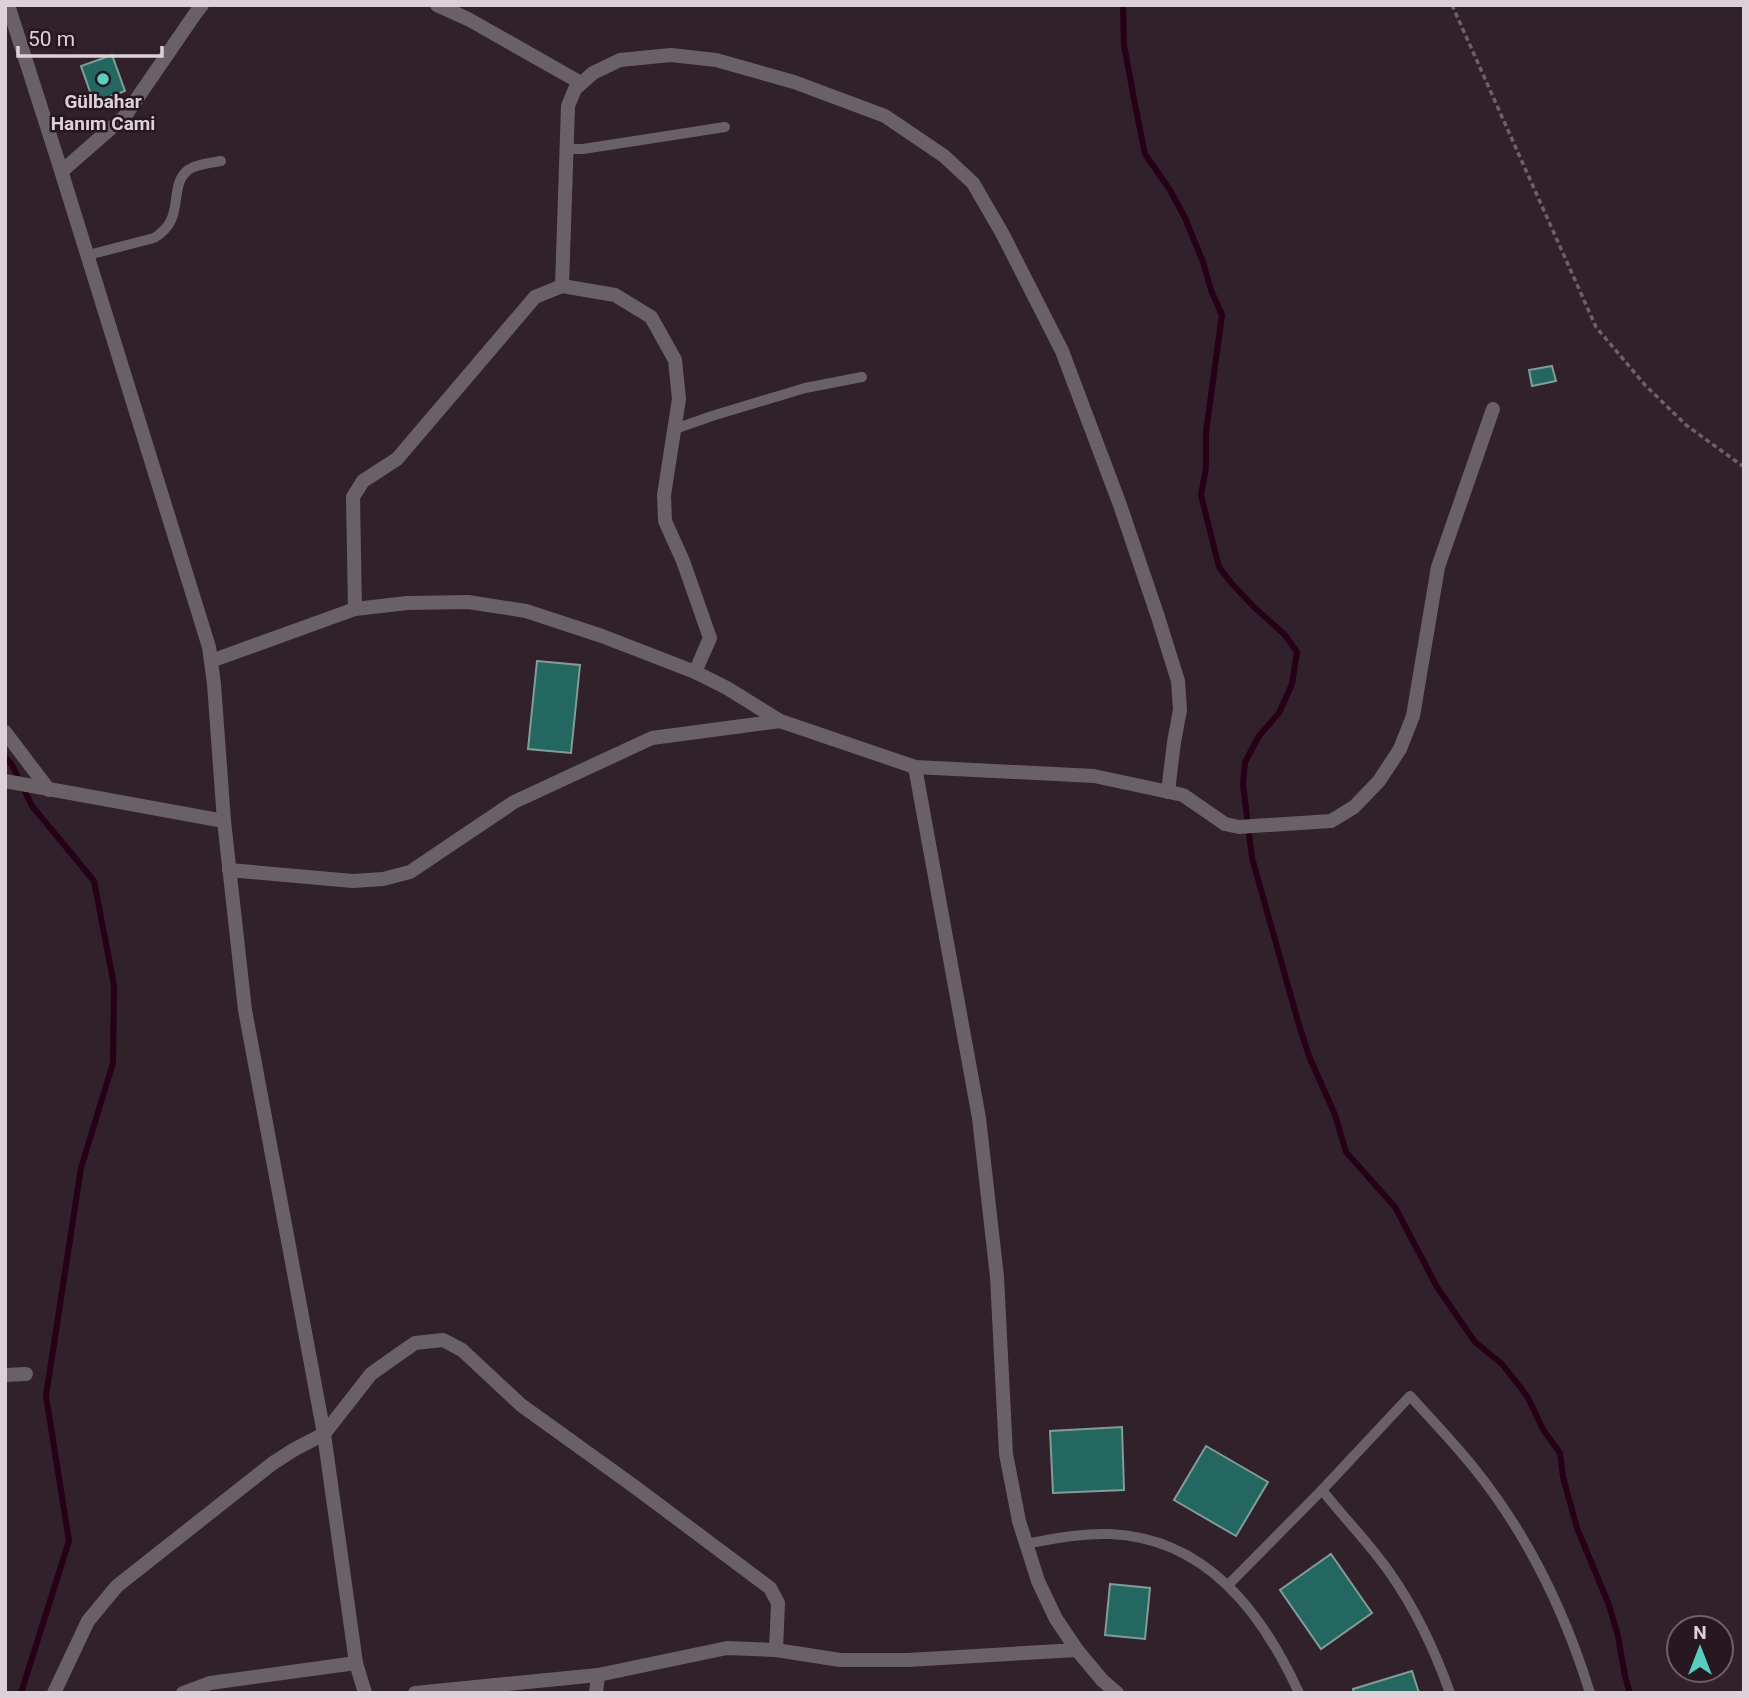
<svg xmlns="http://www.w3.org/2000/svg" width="1749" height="1698" font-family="Roboto,sans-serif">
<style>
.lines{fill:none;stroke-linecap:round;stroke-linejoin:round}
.stream{stroke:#250016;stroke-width:6}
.building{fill:#246660;stroke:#829c98;stroke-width:2}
.path{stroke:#6f6068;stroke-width:3.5;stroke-dasharray:5 3.5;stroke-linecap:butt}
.lane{stroke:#6a6166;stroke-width:10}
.street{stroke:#6a6166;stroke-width:14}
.poi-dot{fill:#57cec2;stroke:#271720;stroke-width:2.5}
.labels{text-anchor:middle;stroke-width:5;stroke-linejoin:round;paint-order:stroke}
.poi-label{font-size:19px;font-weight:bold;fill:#ddd1d7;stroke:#271720}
</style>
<rect width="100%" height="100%" fill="#31212a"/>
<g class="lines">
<g class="stream">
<path d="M1123 5 1124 45 1134 99 1145 154 1170 190 1185 218 1203 262 1211 290 1222 315 1206 432V468L1201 495 1219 567 1233 585 1255 608 1285 635 1297 652 1292 684 1279 713 1259 736 1245 762 1243 784 1252 858 1299 1025 1309 1056 1335 1115 1346 1152 1395 1207 1437 1287 1475 1342 1502 1364 1527 1396 1544 1431 1560 1453 1563 1477 1577 1528 1609 1605 1618 1636 1625 1676 1630 1693"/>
<path d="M5 757 12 765 32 806 94 881 114 985 113 1063 81 1168 46 1396 69 1541 21 1693"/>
</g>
</g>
<g class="building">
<path d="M112 55 125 91 94 103 81 66Z"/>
<path d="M1552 366 1556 381 1532 386 1529 370Z"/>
<path d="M537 661 580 665 571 753 528 749Z"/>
<path d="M1122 1427 1124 1490 1053 1493 1050 1431Z"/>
<path d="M1206 1446 1268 1482 1236 1536 1174 1500Z"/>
<path d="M1331 1554 1372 1613 1321 1649 1280 1590Z"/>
<path d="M1110 1584 1150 1588 1145 1639 1105 1635Z"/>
<path d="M1412 1671 1419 1693H1354L1353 1689Z"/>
</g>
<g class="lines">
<path class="path" d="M1452 5 1596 327 1645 385 1686 425 1744 467"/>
<g class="lane">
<path d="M567 149H583L725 127"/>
<path d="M88 255 154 238C187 219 167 187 188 170 196 164 211 163 221 161"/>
<path d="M675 429 712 416 805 388 862 377"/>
<path d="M1322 1490C1344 1518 1370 1544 1390 1573 1416 1610 1435 1651 1450 1693"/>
<path d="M1025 1544C1053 1539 1081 1533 1110 1534 1206 1538 1262 1612 1299 1693"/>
<path d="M1228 1585 1322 1490 1410 1396C1432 1420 1454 1443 1474 1468 1528 1535 1565 1612 1590 1693"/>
</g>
<g class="street">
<path d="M8 5 59 164 209 647 214 684 224 821 245 1010 324 1434 356 1663 365 1693"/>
<path d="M437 5 468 19 581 83"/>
<path d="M62 171 125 116 195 14 202 5"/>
<path d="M562 286 568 106 575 89 593 73 620 60 671 55 716 60 794 82 885 116 944 156 973 183 1002 233 1062 351 1120 505 1158 617 1178 681 1180 710 1174 742 1168 792"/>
<path d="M355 609 353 497 363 481 397 459 535 297 562 286 615 295 651 317 675 360 679 399 664 495 665 521 683 561 710 638 695 672"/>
<path d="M211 661 355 609 407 603 468 602 526 611 602 636 695 672 727 688 780 721 915 767 1094 776 1183 795 1225 824 1239 827 1331 821 1354 807 1379 781 1400 749 1413 716 1438 567 1493 409"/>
<path d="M5 732 49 790"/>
<path d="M915 767 979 1118 997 1277 1006 1454 1019 1521 1038 1581 1056 1619 1077 1650 1102 1680 1117 1693"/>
<path d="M5 781 224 821"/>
<path d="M229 870 353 881 383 879 410 872 514 802 652 738 780 721"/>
<path d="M5 1375 26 1374"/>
<path d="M54 1693 88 1621 117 1586 273 1463 295 1449 324 1434 371 1374 392 1359 415 1343 443 1340 462 1350 521 1405 635 1487 770 1588 778 1603 776 1650"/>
<path d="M183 1693 210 1683 356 1663"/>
<path d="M415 1693 598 1675 727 1648 776 1650 840 1660H908L1077 1650"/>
<path d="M596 1693 598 1675"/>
</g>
</g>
<circle class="poi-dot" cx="103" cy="79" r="7"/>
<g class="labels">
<g class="poi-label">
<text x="103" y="108">Gülbahar<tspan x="103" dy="22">Hanım Cami</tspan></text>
</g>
</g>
<rect width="1749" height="1698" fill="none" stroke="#ddd1d7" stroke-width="14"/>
<g transform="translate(1700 1649)"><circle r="33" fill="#271720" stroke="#706169" stroke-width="2"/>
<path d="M0-5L12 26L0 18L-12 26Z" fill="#57cec2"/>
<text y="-10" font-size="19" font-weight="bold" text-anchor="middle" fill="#ddd1d7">N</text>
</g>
<path d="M18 46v10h144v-10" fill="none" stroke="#ddd1d7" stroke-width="3.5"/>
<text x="28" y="46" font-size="21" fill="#ddd1d7" stroke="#271720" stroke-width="5" paint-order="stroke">50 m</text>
</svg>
